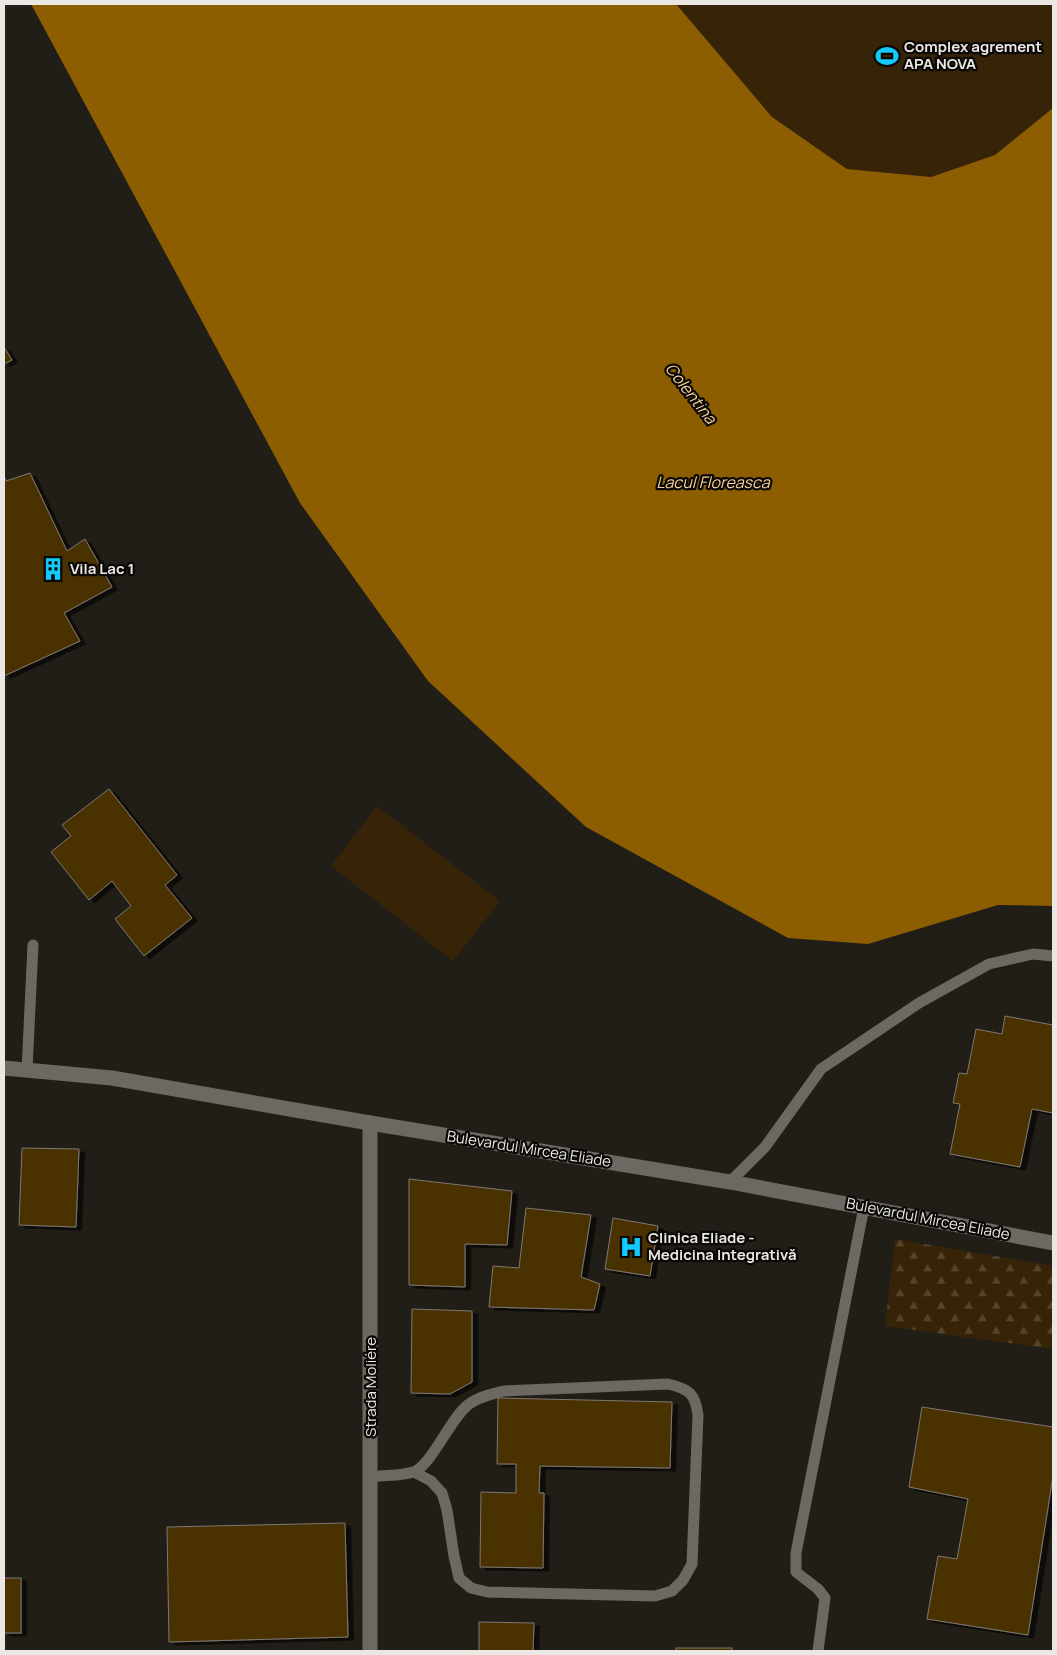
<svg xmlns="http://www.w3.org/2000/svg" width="1057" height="1655" font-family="Manrope,sans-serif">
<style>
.forest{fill:url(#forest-firs)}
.pitch{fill:#372408}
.water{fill:#8d5d02}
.building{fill:#4a3006;stroke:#7e7872;filter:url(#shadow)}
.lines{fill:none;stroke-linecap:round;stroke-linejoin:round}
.service{stroke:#6e6862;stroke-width:11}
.minor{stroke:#6e6862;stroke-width:15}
.tertiary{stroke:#6e6862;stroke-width:15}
.labels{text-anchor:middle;stroke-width:4.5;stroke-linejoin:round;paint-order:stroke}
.poi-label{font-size:15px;font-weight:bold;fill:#ebe8e4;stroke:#090806;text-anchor:start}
.street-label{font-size:15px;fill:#ebe8e4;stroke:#090806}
.water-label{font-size:16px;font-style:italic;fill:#f6cd97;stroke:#090806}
</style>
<defs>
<pattern id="forest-firs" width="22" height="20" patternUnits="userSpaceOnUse" patternTransform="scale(1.25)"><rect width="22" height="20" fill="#372408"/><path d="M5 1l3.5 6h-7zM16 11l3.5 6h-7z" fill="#54442c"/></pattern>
<filter id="shadow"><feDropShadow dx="5.5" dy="3" stdDeviation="0" flood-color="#0009"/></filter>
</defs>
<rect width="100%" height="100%" fill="#211d17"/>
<path class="forest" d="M895 1239 1053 1266V1349L885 1326Z"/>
<g class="pitch">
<path d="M676 4H1053V108L995 155 931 177 847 169 772 117Z"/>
<path d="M377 806 500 901 453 961 331 866Z"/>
</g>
<path class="water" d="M31 4H676L772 117 847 169 931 177 995 155 1053 108V906L998 905 868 944 788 938 586 827 428 681 300 503Z"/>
<g class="building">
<path d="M4 347 12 360 4 364Z"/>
<path d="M30 473 67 551 85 539 112 587 64 613 80 641 4 676V476L6 481Z"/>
<path d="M109 789 177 875 165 885 192 918 144 956 115 919 131 906 112 881 89 900 51 852 71 836 62 825Z"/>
<path d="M1005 1016 1053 1025V1113L1032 1109 1020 1167 950 1154 960 1104 953 1103 959 1073 967 1074 976 1029 1002 1034Z"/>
<path d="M22 1148 79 1149 76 1227 19 1225Z"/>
<path d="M409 1179 512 1191 507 1245 465 1244V1287L409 1285Z"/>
<path d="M526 1208 591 1215 581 1277 600 1284 594 1310 489 1307 493 1266 519 1268Z"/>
<path d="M613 1218 658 1226 650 1276 605 1269Z"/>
<path d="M412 1309 472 1311V1382L450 1394 411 1393Z"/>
<path d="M498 1398 672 1402 670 1468 540 1466 539 1493H544L543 1568 480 1567 481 1492 516 1493V1464H497Z"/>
<path d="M922 1407 1053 1427V1476L1028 1635 927 1619 938 1556 957 1559 968 1499 909 1487Z"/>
<path d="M345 1523 348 1637 169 1642 167 1527Z"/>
<rect x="4" y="1578" width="17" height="55"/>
<path d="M479 1622 534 1623 533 1651H479Z"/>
<rect x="676" y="1648" width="56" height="3"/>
</g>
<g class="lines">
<g class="service">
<path d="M27 1070 33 945"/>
<path d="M730 1182 765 1147 821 1069 919 1003 989 964 1033 954 1053 956"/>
<path d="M371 1477C384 1475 402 1476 413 1472 431 1467 450 1418 469 1404 479 1397 492 1394 504 1391L668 1384C689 1389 695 1393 698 1415L692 1564 683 1580 672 1591 655 1596 487 1592 471 1588 459 1578 454 1556 447 1510 442 1493 431 1481 414 1472"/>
<path d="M818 1651 825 1598 818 1589 796 1572V1553L864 1207"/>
</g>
<path class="minor" d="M370 1651V1123"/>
<path class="tertiary" d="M4 1068 112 1078 370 1123 730 1182 1053 1243"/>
</g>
<defs>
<symbol id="stadium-bare" viewBox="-9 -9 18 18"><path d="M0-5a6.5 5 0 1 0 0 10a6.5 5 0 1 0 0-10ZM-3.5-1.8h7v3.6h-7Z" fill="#14cafb" stroke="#090806" stroke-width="2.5" paint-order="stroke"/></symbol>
<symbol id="building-bare" viewBox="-9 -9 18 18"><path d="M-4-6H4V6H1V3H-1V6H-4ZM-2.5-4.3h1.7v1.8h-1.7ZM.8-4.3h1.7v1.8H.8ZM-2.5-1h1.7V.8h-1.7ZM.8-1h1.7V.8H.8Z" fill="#14cafb" stroke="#090806" stroke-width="2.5" paint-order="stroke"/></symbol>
<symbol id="hospital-bare" viewBox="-9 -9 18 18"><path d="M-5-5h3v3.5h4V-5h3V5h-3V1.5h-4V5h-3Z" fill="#14cafb" stroke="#090806" stroke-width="2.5" paint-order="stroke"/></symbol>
</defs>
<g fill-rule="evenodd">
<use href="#stadium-bare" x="871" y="40" width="32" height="32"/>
<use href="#building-bare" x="37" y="553" width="32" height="32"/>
<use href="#hospital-bare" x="615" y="1231" width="32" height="32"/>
</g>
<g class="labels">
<g class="poi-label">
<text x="904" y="52">Complex agrement<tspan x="904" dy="17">APA NOVA</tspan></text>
<text x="70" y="574">Vila Lac 1</text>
<text x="648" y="1243">Clinica Eliade -<tspan x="648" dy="17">Medicina Integrativă</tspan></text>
</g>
<g class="street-label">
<text transform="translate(529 1149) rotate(9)" y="5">Bulevardul Mircea Eliade</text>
<text transform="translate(928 1219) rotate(11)" y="5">Bulevardul Mircea Eliade</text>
<text transform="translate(371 1387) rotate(-90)" y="5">Strada Moliére</text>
</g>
<g class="water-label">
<text transform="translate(691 393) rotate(52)" y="6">Colentina</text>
<text x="713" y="488">Lacul Floreasca</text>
</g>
</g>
<rect width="1057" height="1655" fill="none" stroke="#ebe8e4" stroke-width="10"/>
</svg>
